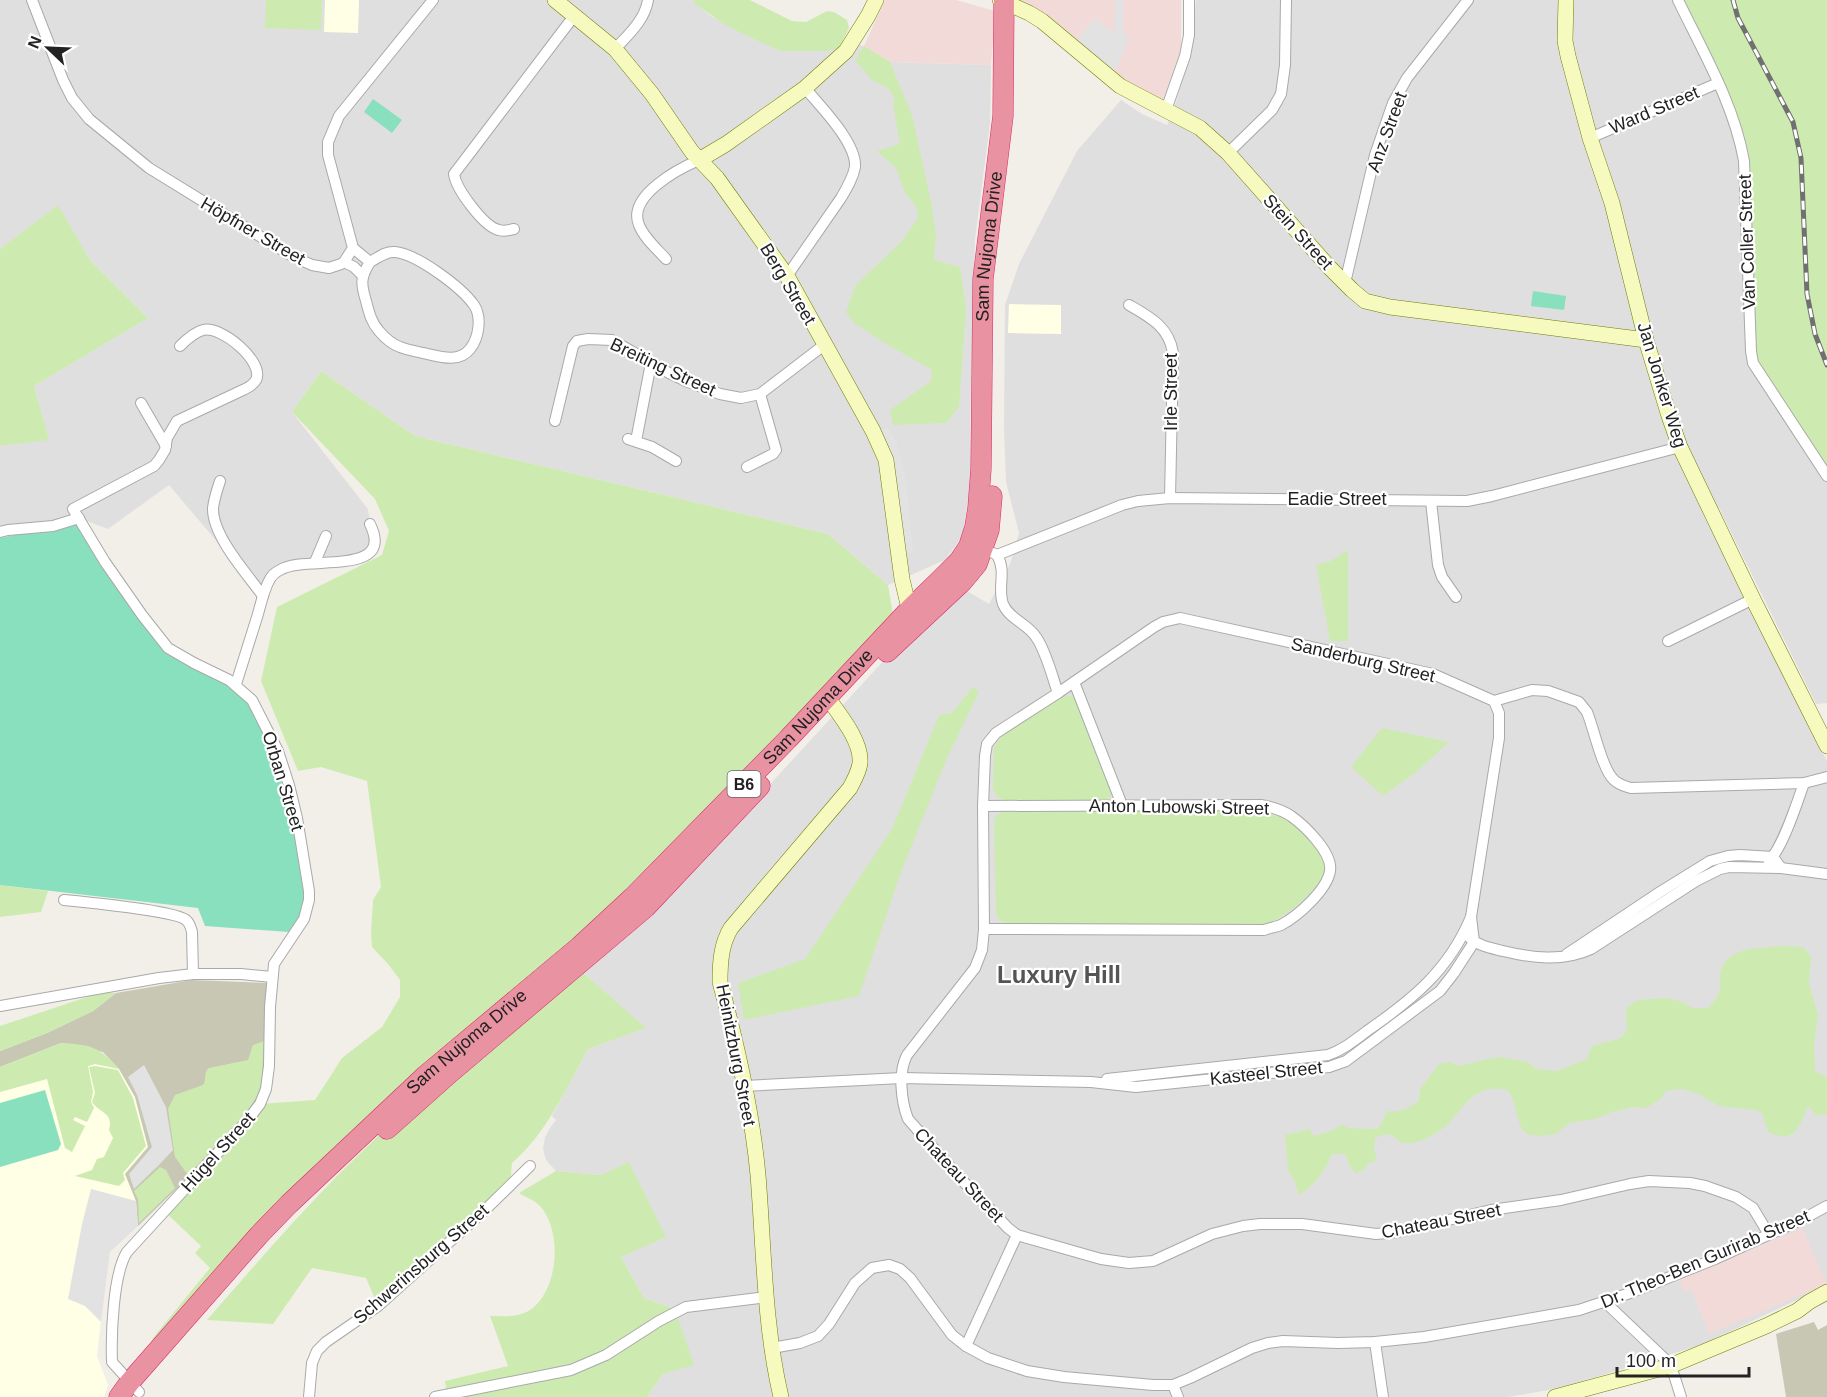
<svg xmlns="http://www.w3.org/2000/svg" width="1827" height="1397" font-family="Arial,sans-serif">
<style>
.residential{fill:#e0dfdf}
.commercial{fill:#f2dad9}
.education{fill:#ffffe5}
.construction{fill:#c7c7b4}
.grass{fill:#cdebb0}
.pitch{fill:#88e0be}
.parking{fill:#e2e2e2}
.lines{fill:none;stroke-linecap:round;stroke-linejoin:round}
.street-casing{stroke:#a9a9a9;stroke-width:12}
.secondary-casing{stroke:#707d05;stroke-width:16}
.highway-casing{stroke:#dc2a67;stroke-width:21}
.street{stroke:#fff;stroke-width:10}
.secondary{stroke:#f7fabf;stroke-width:15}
.highway{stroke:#e892a2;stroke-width:20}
.rail-casing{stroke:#707070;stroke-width:5}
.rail{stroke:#fff;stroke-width:3;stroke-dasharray:9;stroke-linecap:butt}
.labels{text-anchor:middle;stroke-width:4.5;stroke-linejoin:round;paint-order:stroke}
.shield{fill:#fff;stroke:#646464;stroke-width:1.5}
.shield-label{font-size:16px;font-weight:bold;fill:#222}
.street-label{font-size:18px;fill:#222;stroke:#fff}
.district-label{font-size:24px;font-weight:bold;fill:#555;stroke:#fff}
</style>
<rect width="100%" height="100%" fill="#f2efe9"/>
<g class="residential">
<path d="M0 0H695V3L712 17 733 28 839 48 843 40 864 46 890 62 991 65 990 123 975 239 970 420 971 482 962 537 945 560 888 585 828 534 415 436 321 371 292 412 368 509 373 546 353 561 273 570 263 596 169 485 108 529 79 518 0 535V446L48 439 34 386 148 318 90 260 58 206 0 249Z"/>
<path d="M1196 0H1678L1733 118 1827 476V703L1816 704 1719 508 1703 514 1827 761V1286L1701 1345 1560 1388 1508 1397H647L663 1374 675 1309 644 1298 621 1257 666 1236 601 1175 556 1171 546 1160 543 1149 545 1137 550 1128 556 1120 552 1116 588 1049 645 1028 583 972 660 904 922 619 960 587 989 604 1010 564 1019 533 1006 482 1004 428 1005 305 1019 264 1077 151 1121 100 1142 114 1167 125 1176 102 1192 51Z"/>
</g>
<g class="commercial">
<path d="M885 0H956L995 11 991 65 890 62 864 46Z"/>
<path d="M1017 0H1181V49L1163 100 1155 105Z"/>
<path d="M1802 1228 1827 1284 1709 1334 1691 1289 1684 1292 1679 1280Z"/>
</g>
<g class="education">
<path d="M325 0H359L358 33 324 32Z"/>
<path d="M1009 304 1061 305V334L1008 333Z"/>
<path d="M95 1064 119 1069 135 1097 148 1147 125 1174 136 1201 138 1226 113 1248 110 1252 108 1258 97 1356 108 1385 104 1397H0V1092Z"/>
</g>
<g class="construction">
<path d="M192 980 269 983 264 1076 260 1095 249 1112 195 1171 138 1226 136 1201 125 1174 148 1147 135 1097 119 1069 103 1052 61 1043 0 1067V1051L47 1033 93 1011 116 993Z"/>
<path d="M1814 1322 1818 1330 1827 1325V1397H1786L1776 1334Z"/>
</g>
<g class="grass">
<path d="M266 0H322L321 30 265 28Z"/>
<path d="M695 0H750L792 21 806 22 827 11 834 12 847 20 849 28 839 48 827 51H781L745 35 722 23 694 3Z"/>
<path d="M1678 0H1827V476L1753 363 1739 136Z"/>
<path d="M864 46 890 62 912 115 931 201 936 234 934 260 960 267 966 308 959 407 946 423 893 425 890 410 930 382 932 375 931 369 888 345 854 323 846 312 855 286 902 241 918 218 916 206 905 193 896 168 877 151 900 144 893 104 895 98 889 89 872 80 855 60Z"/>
<path d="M58 205 90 260 148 318 34 386 49 440 0 446V249Z"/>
<path d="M321 371 415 436 828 534 888 585 893 614 630 896 489 1012 158 1343 152 1339 210 1268 195 1253 201 1246 164 1211 260 1104 315 1100 342 1058 382 1027 400 997V980L388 964 372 947 371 934 373 900 381 887 367 781 321 767 298 771 261 681 277 607 382 555 389 531 375 499 292 412Z"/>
<path d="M1348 550V641H1330L1316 565 1331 561Z"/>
<path d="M973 687 979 692 947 758 901 872 859 996 744 1020 738 983 805 959 892 829 938 718 940 715 952 713Z"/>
<path d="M1063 696H1072L1078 702 1113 794 1107 800H1004L997 797 993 789 994 747 1002 736Z"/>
<path d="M1382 728 1449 742 1416 772 1383 796 1351 767Z"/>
<path d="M1262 810C1268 812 1274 813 1280 815 1296 822 1327 853 1324 872 1322 888 1285 916 1270 923 1265 926 1258 926 1252 927L1008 923 1000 921 996 915 994 824 996 816 1003 811Z"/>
<path d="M0 885 48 891 41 912 0 917Z"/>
<path d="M1779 946 1803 947 1811 956 1809 984 1818 1015 1814 1046 1815 1071 1827 1077V1114L1816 1115 1808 1106C1798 1128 1796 1144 1768 1132L1762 1113 1756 1110 1719 1106 1697 1093 1682 1089 1666 1091 1660 1100 1645 1108 1634 1107 1612 1112 1595 1119 1569 1123 1556 1134 1539 1136 1527 1134 1521 1128 1513 1100 1508 1090C1465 1082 1466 1115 1436 1133 1426 1139 1411 1147 1400 1142 1398 1141 1396 1137 1393 1136 1387 1132 1381 1136 1375 1138L1374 1149 1377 1160 1370 1162 1364 1170 1355 1173 1350 1166 1345 1154H1332C1325 1171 1315 1185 1299 1195L1294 1180 1288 1170 1285 1135 1310 1129 1313 1136 1331 1131 1341 1125 1349 1128 1377 1129 1383 1121 1387 1111C1400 1113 1408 1108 1419 1101L1420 1089 1439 1064 1450 1062 1459 1066 1488 1059 1500 1057 1528 1062 1536 1069 1557 1071 1587 1059 1592 1046 1621 1038 1627 1030 1626 1008 1638 1000 1666 998 1680 1001 1693 1008H1708C1711 1004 1717 998 1719 993 1721 987 1719 980 1720 974 1726 946 1756 949 1779 946Z"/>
<path d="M577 967 646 1028 588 1049C566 1089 547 1133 512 1163L510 1186 378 1306 366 1278 312 1268 273 1324 207 1320C249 1272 291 1223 336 1177 410 1102 496 1035 577 967Z"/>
<path d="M99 993H116L93 1011 47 1033 0 1051V1026Z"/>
<path d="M264 1041 262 1075 259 1093 247 1112 188 1175 175 1157 168 1109 175 1095 203 1085C207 1080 203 1072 209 1068L248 1060 253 1045Z"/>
<path d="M61 1043C92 1045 98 1046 119 1069L95 1064 88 1066 93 1092 91 1102 94 1108 87 1122 75 1117 73 1120 85 1126 72 1152 65 1148 47 1079 0 1092V1067Z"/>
<path d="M95 1066 118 1070 133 1098 146 1146 123 1173 125 1180 119 1186 75 1176 92 1170 97 1159 104 1157 113 1138 109 1130C114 1112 99 1113 92 1102L95 1093 89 1067Z"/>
<path d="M629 1162 666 1237 621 1257 644 1298 675 1309 694 1365 663 1374 647 1397H447L445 1381 508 1366 490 1316C503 1316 518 1318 530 1310 559 1291 563 1229 539 1205 534 1200 525 1197 519 1193L556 1171 601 1175Z"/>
<path d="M160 1167 166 1170 175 1188 139 1223 138 1199 134 1191Z"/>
</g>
<g class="pitch">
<path d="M373 99 402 120 392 133 364 112Z"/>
<path d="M1533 291 1566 296 1564 310 1531 306Z"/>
<path d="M77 522 103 568 164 651 235 690 249 705 270 745 297 831 306 900 301 914 289 932 205 926 198 908 0 885V538Z"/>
<path d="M45 1090 61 1144 58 1150 0 1167V1103Z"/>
</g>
<g class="parking">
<path d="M1115 0H1124L1123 31 1129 39 1113 75 1076 42 1095 18 1114 32Z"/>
<path d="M888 427 896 441 906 479 913 553 906 554 891 451 882 430Z"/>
<path d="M144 1065 166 1107 173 1150 159 1165 134 1189 129 1174 152 1147 137 1095 128 1077Z"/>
<path d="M91 1189 136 1201 138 1226 110 1252 101 1322 85 1306 68 1299 82 1224Z"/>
</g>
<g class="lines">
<defs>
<g id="street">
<path d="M32 0 63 80 72 98 89 119 149 168 292 256 312 265 329 268 341 264 344 262 353 248 328 155V142L339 116 433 0"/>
<path d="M1678 0C1703 52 1734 104 1744 161L1751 351 1753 363 1827 476"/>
<path d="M615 49C628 35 645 20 648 0"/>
<path d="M1166 110 1185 56 1189 35V0"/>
<path d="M1590 138 1718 83"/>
<path d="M1228 153 1272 110 1281 94 1285 65 1286 0"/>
<path d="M514 229C509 230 504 232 499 230 484 227 456 189 454 174L574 16"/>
<path d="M353 248 370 262C378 258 385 251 395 252 417 254 461 287 474 305 482 317 479 338 470 349 458 364 438 356 423 353 416 351 407 350 400 347 392 344 384 337 379 331 371 322 369 312 366 301 361 284 360 278 370 262"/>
<path d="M666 259C657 249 644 238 639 225 627 196 678 169 699 160"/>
<path d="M344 262 354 267 362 275"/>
<path d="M787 276 841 198C847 188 853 178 855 167 857 143 820 106 805 88"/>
<path d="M1345 283 1375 155 1393 103 1407 78 1468 0"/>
<path d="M1129 305C1150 317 1169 327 1173 353L1170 498"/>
<path d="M141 403 166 446"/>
<path d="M555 421 573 346 577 341 588 339 612 340 669 373 688 382 720 394 741 398 760 394 824 345"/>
<path d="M628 439 652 447 676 461"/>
<path d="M636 441 651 363"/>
<path d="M747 467 773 454 776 450 760 394"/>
<path d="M220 481C217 490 214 499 213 508 212 536 248 575 263 596"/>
<path d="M1431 501 1438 565 1442 577 1456 597"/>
<path d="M0 532 8 530 53 526 79 518"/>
<path d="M993 553 997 555C1007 572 997 587 1003 604 1009 619 1028 624 1036 637 1046 651 1052 676 1058 693L1074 682 1122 805"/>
<path d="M997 555 1122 505 1138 501 1170 498 1467 501 1492 496 1680 447"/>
<path d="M315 562 326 536"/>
<path d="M1668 641 1753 599"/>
<path d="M1074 682 1154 627 1163 622 1180 618 1433 674 1494 701 1532 690 1548 691 1579 702 1587 712C1594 729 1602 769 1614 780 1619 785 1625 786 1631 788L1804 783 1827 777"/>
<path d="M236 684C243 661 251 637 258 614 261 603 264 589 270 579 272 575 276 572 280 570 305 554 396 578 370 524"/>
<path d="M1058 693 996 733 987 744 985 756 983 806 984 929 982 950 975 968 907 1055C898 1072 901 1101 908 1119L960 1178 1008 1228 1017 1235 1101 1259 1129 1263 1153 1261 1212 1234 1243 1226 1260 1224H1302L1376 1234 1398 1232 1491 1210 1561 1200 1630 1184 1649 1181 1690 1183 1705 1186 1736 1197 1753 1208 1768 1233"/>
<path d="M983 806 1261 805C1272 807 1282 810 1291 816 1305 826 1333 853 1330 871 1327 890 1298 916 1281 925 1276 927 1269 928 1264 930L984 929"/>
<path d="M1769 861C1783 847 1797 803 1804 783"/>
<path d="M64 900C85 902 175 911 186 920 190 923 191 928 192 932L193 974"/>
<path d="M1469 937C1478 946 1491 948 1503 951 1532 958 1563 962 1591 949L1696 881 1720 869 1729 867 1781 868 1827 874"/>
<path d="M1567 954 1660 892 1710 861 1728 856 1740 855 1773 857 1781 868"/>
<path d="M0 1006 159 978 193 974H241L272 977"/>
<path d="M1107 1079 1328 1055C1343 1050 1355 1040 1367 1031 1413 999 1449 970 1471 917L1499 738V713L1494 701"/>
<path d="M744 1086 902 1078 1091 1082 1136 1087 1329 1067 1346 1061 1440 991 1454 973 1474 942 1471 917"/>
<path d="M1605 1302 1665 1359 1674 1375 1681 1397"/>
<path d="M1375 1342 1383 1397"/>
<path d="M966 1346 1017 1235"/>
<path d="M772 1348 800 1343 818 1336 829 1324 855 1283 872 1268 889 1265 900 1269 910 1278 952 1335 966 1346 988 1358 1027 1371 1064 1377 1153 1385H1173L1190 1378 1252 1348 1268 1343 1283 1341 1338 1343 1375 1342 1424 1337 1579 1310 1630 1293 1715 1259 1805 1218 1827 1206"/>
<path d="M1173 1385 1178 1397"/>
<path d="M139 1392 112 1362C111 1335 113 1274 127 1252L247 1121 260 1104 266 1089 269 1066 270 1007 274 964 304 919 309 900V891L297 818 289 785 278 751 252 700 229 680 194 663 168 648 142 615 105 562 73 509 154 466 159 460 165 450 167 438 177 421 245 389C249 387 253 385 256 380 265 362 221 325 203 330 195 332 186 340 180 346"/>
<path d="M309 1397 312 1363 317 1351 326 1342 378 1306 484 1211 530 1166"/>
<path d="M435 1397 571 1370 606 1355 659 1321 686 1307 767 1297"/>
</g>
<g id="secondary">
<path d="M555 0 615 49 652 94 692 152 717 178 787 276 873 431 886 460 902 579 911 617"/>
<path d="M1000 0 1029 13 1042 21 1120 86 1200 128 1228 153 1329 267 1352 290 1365 301 1390 307 1646 340"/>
<path d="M1566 0 1565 41 1568 56 1590 138 1612 203 1646 340 1669 416 1680 447 1753 599 1827 746"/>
<path d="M699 160 726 144 805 88 846 51 868 16 876 0"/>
<path d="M781 1397C764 1325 764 1249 758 1175 752 1110 737 1045 720 982 720 963 721 944 731 928L850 788C854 780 859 772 860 763 862 741 839 714 827 697"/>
<path d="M1555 1397 1670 1366 1766 1326 1797 1311 1809 1302 1827 1292"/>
</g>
<g id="highway">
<path d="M887 652 962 582 977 564 989 530 992 496"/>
<path d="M387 1129 451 1072 646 907 760 786"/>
<path id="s1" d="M119 1397 129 1383 259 1235 289 1204 426 1075 579 947 633 897 788 739 909 610 943 577 959 561 969 546 975 527 978 508 981 469 983 279 1003 116 1004 0"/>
</g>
</defs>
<use href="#street" class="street-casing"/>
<use href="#secondary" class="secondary-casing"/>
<use href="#highway" class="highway-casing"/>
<use href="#street" class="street"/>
<use href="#secondary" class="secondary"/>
<use href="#highway" class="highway"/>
<defs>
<path id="rail" d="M1733 0 1738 18 1793 122 1801 158 1807 294 1815 334 1827 365"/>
</defs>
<use href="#rail" class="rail-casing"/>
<use href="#rail" class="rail"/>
</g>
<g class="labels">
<rect class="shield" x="727.5" y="771" width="33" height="26" rx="4.5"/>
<g class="shield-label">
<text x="744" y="790">B6</text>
</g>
<g class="street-label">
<text transform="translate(1654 110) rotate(-23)" y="6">Ward Street</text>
<text transform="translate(1387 132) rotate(-70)" y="6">Anz Street</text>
<text transform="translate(253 231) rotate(30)" y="6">Höpfner Street</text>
<text transform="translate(1298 232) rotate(48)" y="6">Stein Street</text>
<text transform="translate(1747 242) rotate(-92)" y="6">Van Coller Street</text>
<text dy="6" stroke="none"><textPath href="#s1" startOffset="1506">Sam Nujoma Drive</textPath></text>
<text transform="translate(788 284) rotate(59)" y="6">Berg Street</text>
<text transform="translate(663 367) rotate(25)" y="6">Breiting Street</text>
<text transform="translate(1662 385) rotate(73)" y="6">Jan Jonker Weg</text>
<text transform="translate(1171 392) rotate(-90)" y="6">Irle Street</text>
<text x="1337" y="505">Eadie Street</text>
<text transform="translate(1363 660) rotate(13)" y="6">Sanderburg Street</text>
<text dy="6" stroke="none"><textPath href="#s1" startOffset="984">Sam Nujoma Drive</textPath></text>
<text transform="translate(283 781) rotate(73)" y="6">Orban Street</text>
<text transform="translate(1179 807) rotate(1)" y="6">Anton Lubowski Street</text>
<text dy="6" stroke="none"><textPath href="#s1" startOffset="498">Sam Nujoma Drive</textPath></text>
<text transform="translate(736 1055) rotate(79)" y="6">Heinitzburg Street</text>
<text transform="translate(1266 1073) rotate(-6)" y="6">Kasteel Street</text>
<text transform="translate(218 1152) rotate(-48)" y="6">Hügel Street</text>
<text transform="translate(959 1175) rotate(47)" y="6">Chateau Street</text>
<text transform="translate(1441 1221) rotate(-11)" y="6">Chateau Street</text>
<text transform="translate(1705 1259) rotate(-23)" y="6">Dr. Theo-Ben Gurirab Street</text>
<text transform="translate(421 1264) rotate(-41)" y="6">Schwerinsburg Street</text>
</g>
<g class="district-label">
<text x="1059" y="983">Luxury Hill</text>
</g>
</g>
<g transform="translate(48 48) rotate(293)" stroke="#ffffff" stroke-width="4.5" paint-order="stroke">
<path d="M0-4.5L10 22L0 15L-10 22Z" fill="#222222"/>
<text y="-9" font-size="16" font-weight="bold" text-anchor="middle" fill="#222222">N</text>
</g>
<path d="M1617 1367v9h132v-9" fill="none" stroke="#222222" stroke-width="3"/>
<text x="1626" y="1367" font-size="18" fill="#222222" stroke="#ffffff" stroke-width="4.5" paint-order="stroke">100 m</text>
</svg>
